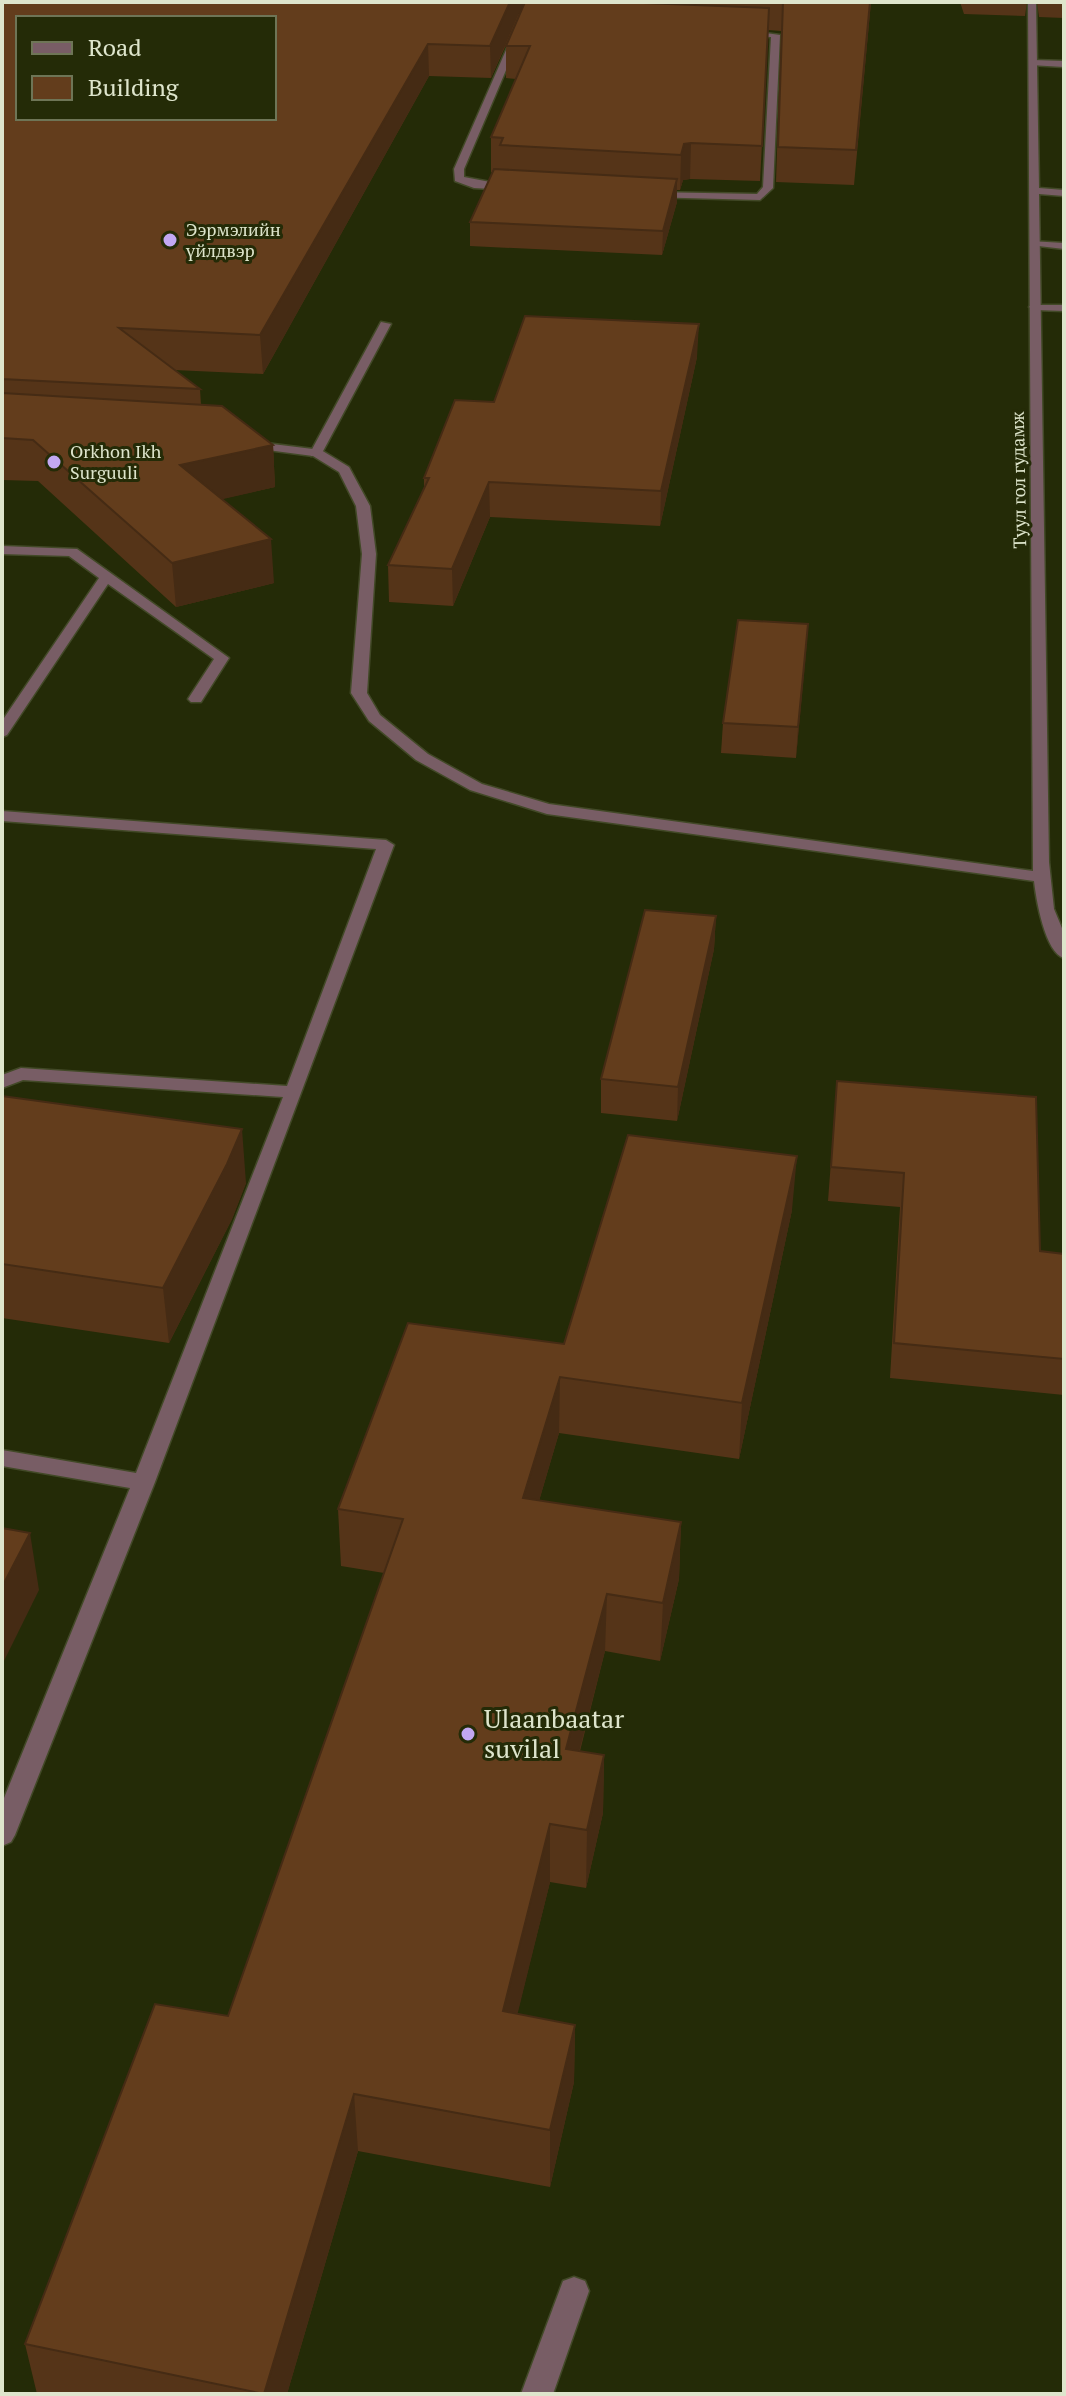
<svg xmlns="http://www.w3.org/2000/svg" width="1066" height="2396" font-family="'PT Serif',serif">
<style>
.lines{fill:none;stroke-linecap:round;stroke-linejoin:round}
.lane-casing{stroke:#424927;stroke-width:3}
.street-casing{stroke:#424927;stroke-width:3}
.lane{fill:#785d65;fill-rule:evenodd}
.street{fill:#785d65;fill-rule:evenodd}
.wall{fill:#553418}
.shaded-wall{fill:#452b14}
.building{fill:#633d1c;stroke:#452b14;stroke-width:2;fill-rule:evenodd}
.poi-dot{fill:#c2a8f2;stroke:#242b07;stroke-width:3}
.labels{text-anchor:middle;stroke-width:6;stroke-linejoin:round;paint-order:stroke}
.far-poi-label{font-size:18px;fill:#dee5cc;stroke:#242b07;text-anchor:start}
.far-street-label{font-size:18px;fill:#dee5cc;stroke:#242b07}
.near-poi-label{font-size:26px;fill:#dee5cc;stroke:#242b07;text-anchor:start}
</style>
<rect width="100%" height="100%" fill="#242b07"/>
<g class="lines">
<defs>
<g id="lane">
<path d="M531 2H539L529 16 464 169V177L516 187 511 190 474 188 455 181 454 169 521 16Z"/>
<path d="M743 30 780 35 773 188 760 200 647 197 651 192 757 194 763 187 771 37 740 35Z"/>
<path d="M1033 60 1064 61V67L1030 65Z"/>
<path d="M1030 241 1064 243V249L1030 245Z"/>
<path d="M1031 305H1064V311L1035 310 1029 307Z"/>
<path d="M381 322 391 324 322 453 311 456 310 453Z"/>
<path d="M574 2277 585 2281 589 2291 553 2394H521L563 2281Z"/>
</g>
<g id="street">
<path d="M1028 2H1036L1039 188 1064 190V196L1039 194 1049 862 1054 909 1064 933V958C1045 953 1036 899 1034 881L547 814 470 790 416 760 369 721 351 693 362 554 356 506 339 472 313 456 245 447 241 446V440L321 450 349 467 370 506 376 554 367 693 380 715 428 754 482 784 549 804 1033 871Z"/>
<path d="M2 546 77 549 229 658 201 702H191L188 699 214 659 108 584 7 735 2 737V721L99 578 69 556 2 554Z"/>
<path d="M2 811 386 840 394 845 155 1482 15 1835 11 1842 2 1846V1803L130 1488 2 1466V1450L136 1473 283 1097 23 1080 2 1088V1075L21 1068 287 1086 376 849 2 821Z"/>
</g>
</defs>
<use href="#lane" class="lane-casing"/>
<use href="#street" class="street-casing"/>
<use href="#lane" class="lane"/>
<use href="#street" class="street"/>
</g>
<g class="wall">
<path d="M2 2H871L854 185 776 182 781 31 768 30 760 181 690 179 683 180 680 190H677V202L662 255 470 246V222L493 173 491 172V137L516 79 506 78V46L521 12 491 78 429 76 263 374 174 370 200 389 201 405 273 445 275 487 221 499 274 583 176 607 38 481 2 480Z"/>
<path d="M960 2H1027L1025 16 964 14Z"/>
<path d="M1037 2H1064V18L1039 17Z"/>
<path d="M697 357 660 526 490 517 453 606 389 602 388 565 424 489V478L494 402Z"/>
<path d="M808 624 796 758 721 753 723 723Z"/>
<path d="M716 916 714 949 677 1121 601 1113V1079Z"/>
<path d="M837 1081 1040 1251 1064 1254V1395L890 1378 900 1207 828 1201Z"/>
<path d="M2 1096 246 1183 232 1219 169 1343 2 1318Z"/>
<path d="M792 1210 739 1459 559 1433 539 1501 681 1522 679 1579 660 1661 605 1651 580 1751 604 1755 603 1813 586 1888 550 1882 517 2014 575 2025 574 2082 550 2187 358 2151 287 2394H37L25 2344 228 2016 384 1573 341 1566 338 1509 564 1344Z"/>
</g>
<g class="shaded-wall">
<path d="M510 2H529L518 15 491 78 490 46Z"/>
<path d="M428 44 429 76 263 374 260 335Z"/>
<path d="M691 143 690 179 683 180 680 190 681 155 684 144Z"/>
<path d="M677 179V202L662 255 663 231Z"/>
<path d="M699 324 697 357 660 526 661 491Z"/>
<path d="M273 445 275 487 184 508 180 465Z"/>
<path d="M489 482 490 517 453 606 452 569Z"/>
<path d="M271 539 274 583 176 607 172 563Z"/>
<path d="M808 624 806 653 796 758 798 727Z"/>
<path d="M716 916 714 949 677 1121 678 1087Z"/>
<path d="M242 1129 246 1183 232 1219 169 1343 163 1288Z"/>
<path d="M797 1156 792 1210 739 1459 742 1403Z"/>
<path d="M560 1377 559 1433 523 1555V1498Z"/>
<path d="M681 1522 679 1579 660 1661 663 1603Z"/>
<path d="M30 1533 39 1590 2 1665V1587Z"/>
<path d="M607 1594 605 1651 565 1807 566 1749Z"/>
<path d="M604 1755 603 1813 586 1888 587 1830Z"/>
<path d="M550 1824V1882L504 2069 503 2011Z"/>
<path d="M575 2025 574 2082 550 2187V2130Z"/>
<path d="M354 2094 358 2151 287 2394H264Z"/>
</g>
<g class="building">
<path d="M2 2H510L490 46 428 44 260 335 119 328 200 389 2 379ZM18 18H274V118H18Z"/>
<path d="M525 2H619L769 8 762 146 691 143 684 144 681 155 500 145 503 138 491 137 530 46H506Z"/>
<path d="M783 2H870L856 150 778 147Z"/>
<path d="M494 169 677 179 663 231 470 222Z"/>
<path d="M525 316 699 324 661 491 489 482 452 569 388 565 429 478H424L455 400 494 402Z"/>
<path d="M2 393 222 406 273 445 180 465 271 539 172 563 33 440 2 438Z"/>
<path d="M738 620 808 624 798 727 723 723Z"/>
<path d="M645 910 716 916 678 1087 601 1079Z"/>
<path d="M837 1081 1036 1097 1040 1251 1064 1254V1359L894 1343 904 1173 831 1167Z"/>
<path d="M2 1096 242 1129 227 1164 163 1288 2 1264Z"/>
<path d="M628 1135 797 1156 742 1403 560 1377 523 1498 681 1522 663 1603 607 1594 566 1749 604 1755 587 1830 550 1824 503 2011 575 2025 550 2130 354 2094 264 2394 25 2344 155 2004 228 2016 403 1519 338 1509 408 1323 564 1344Z"/>
<path d="M2 1528 30 1533 2 1587Z"/>
</g>
<g class="poi-dot">
<circle cx="170" cy="240" r="8"/>
<circle cx="54" cy="462" r="8"/>
<circle cx="468" cy="1734" r="8"/>
</g>
<g class="labels">
<g class="far-poi-label">
<text x="186" y="236">Ээрмэлийн<tspan x="186" dy="21">үйлдвэр</tspan></text>
<text x="70" y="458">Orkhon Ikh<tspan x="70" dy="21">Surguuli</tspan></text>
</g>
<g class="far-street-label">
<text transform="translate(1019 480) rotate(-91)" y="6">Туул гол гудамж</text>
</g>
<g class="near-poi-label">
<text x="484" y="1728">Ulaanbaatar<tspan x="484" dy="30">suvilal</tspan></text>
</g>
</g>
<rect width="1066" height="2396" fill="none" stroke="#dee5cc" stroke-width="8"/>
<rect x="16" y="16" width="260" height="104" fill="#242b07" stroke="#6e7556" stroke-width="2"/>
<rect x="32" y="42" width="40" height="12" fill="#785d65" stroke="#6e7556" stroke-width="2"/>
<text x="88" y="56" font-size="24" fill="#dee5cc">Road</text>
<rect x="32" y="76" width="40" height="24" fill="#633d1c" stroke="#6e7556" stroke-width="2"/>
<text x="88" y="96" font-size="24" fill="#dee5cc">Building</text>
</svg>
